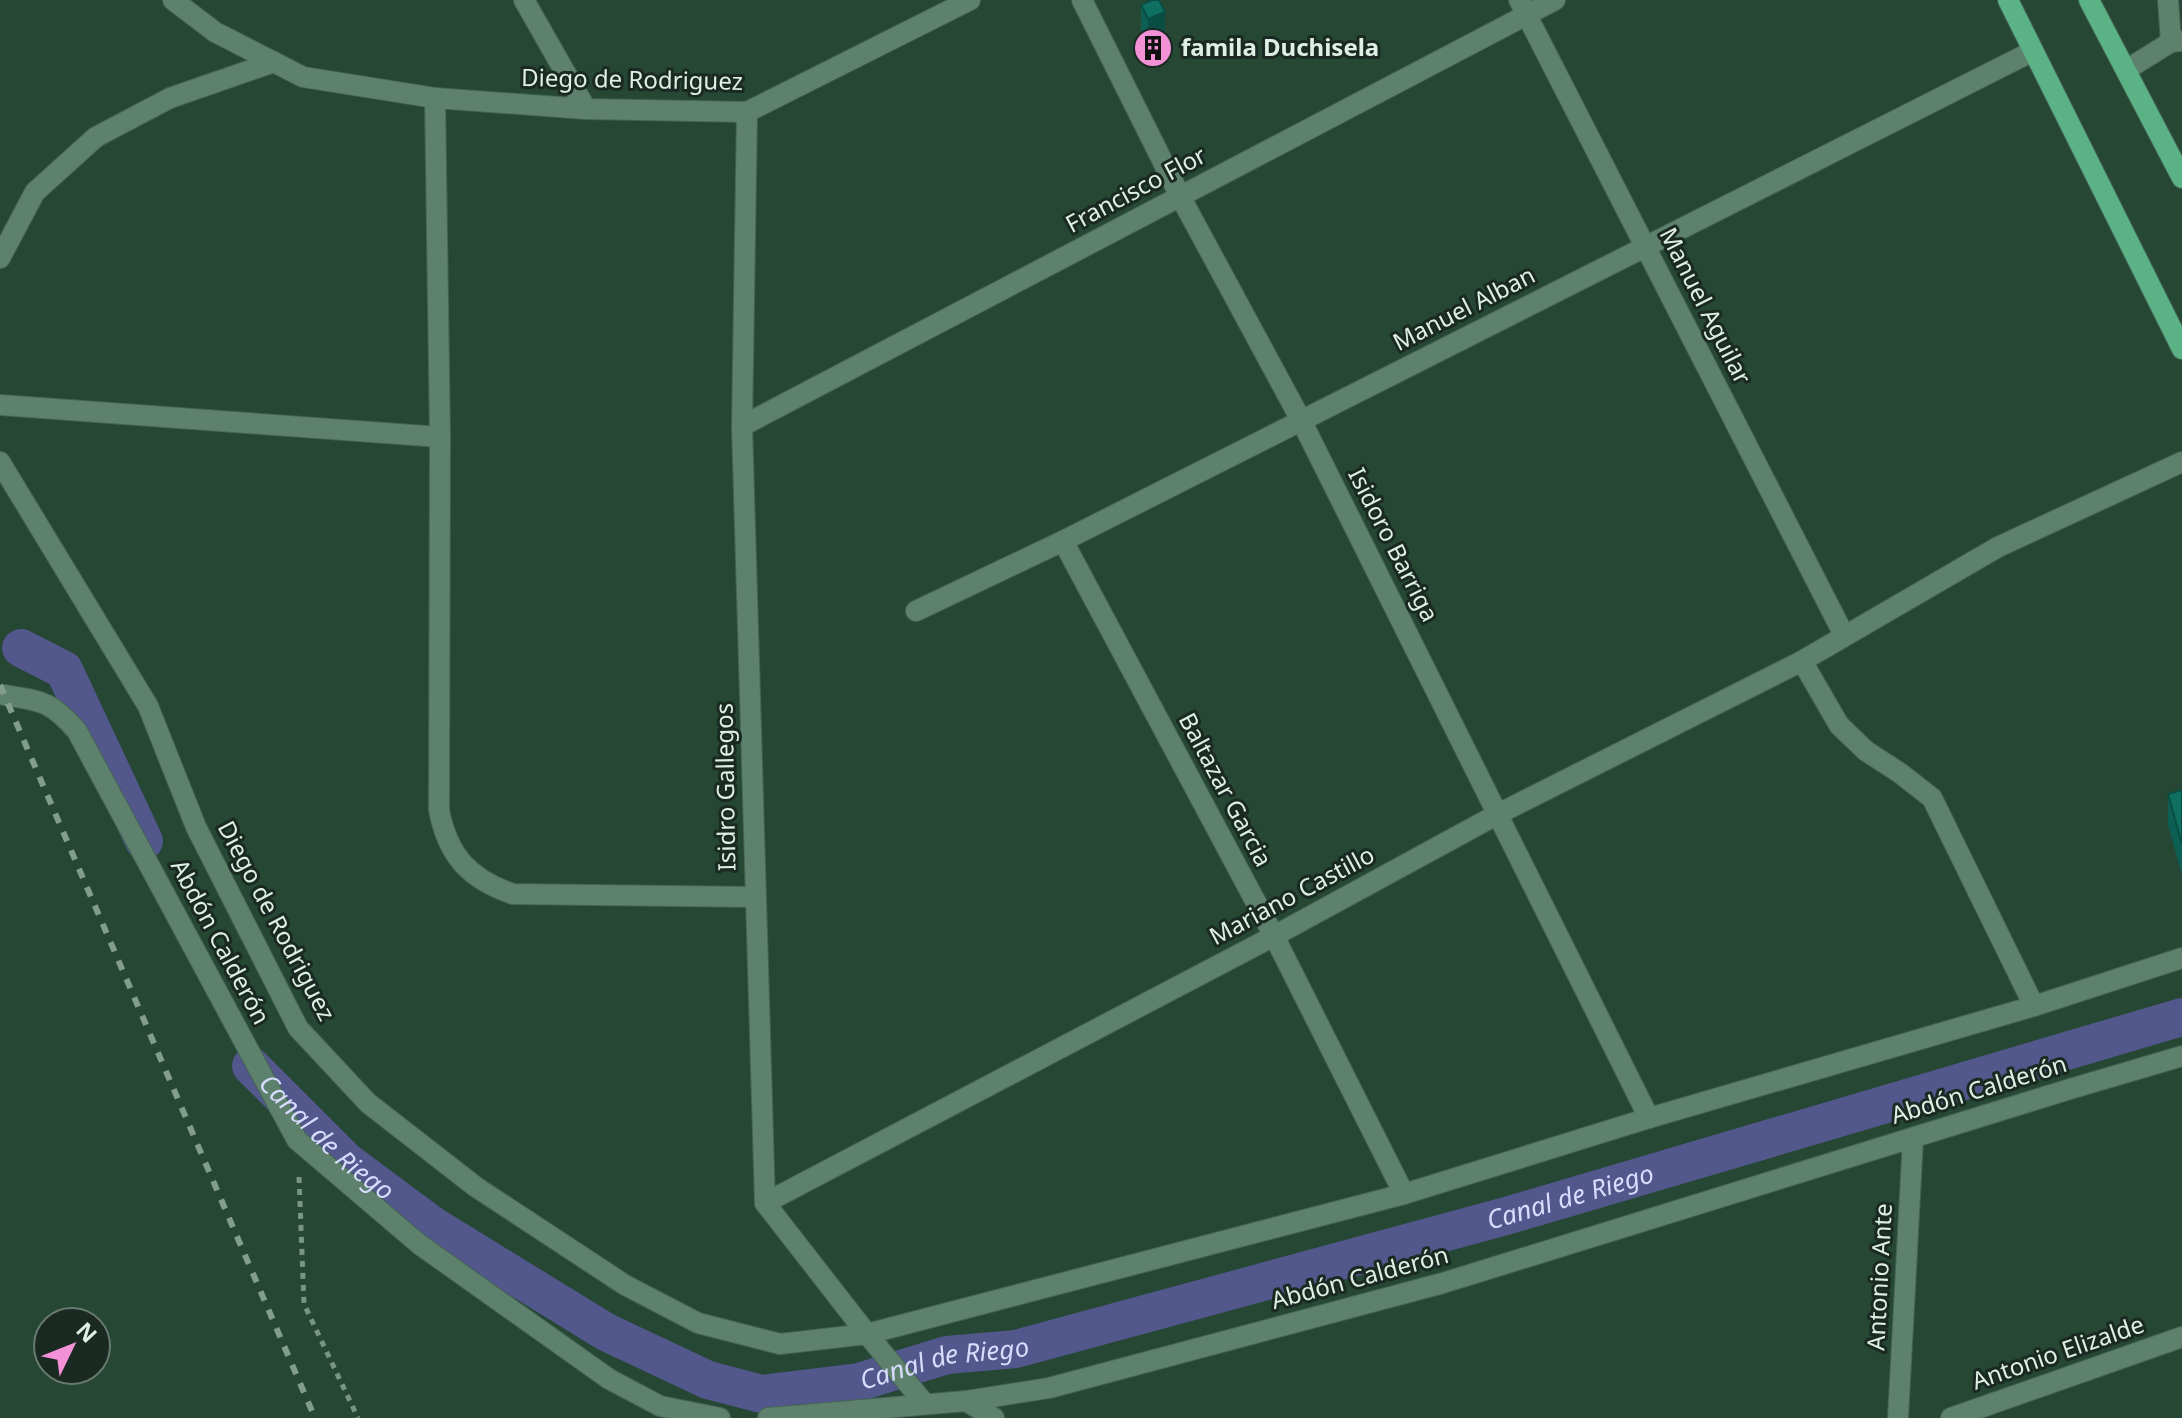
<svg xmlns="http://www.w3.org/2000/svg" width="2182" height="1418" font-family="'Noto Sans',sans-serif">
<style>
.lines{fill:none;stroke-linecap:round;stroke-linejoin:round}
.canal{stroke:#52578c;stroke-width:38}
.lane-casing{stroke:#446454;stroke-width:22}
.street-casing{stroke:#446454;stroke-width:22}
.primary-casing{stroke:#446454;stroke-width:22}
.path{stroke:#799484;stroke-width:5;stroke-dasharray:6 6;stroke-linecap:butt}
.lane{stroke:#5d816c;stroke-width:20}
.street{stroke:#5d816c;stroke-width:20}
.primary{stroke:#5bb285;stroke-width:20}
.rail{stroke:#829c8d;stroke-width:6;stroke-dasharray:10 10;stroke-linecap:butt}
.wall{fill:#0d5f53}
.shaded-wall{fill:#0a4e43}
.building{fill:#0f6f60;stroke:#0a4e43;stroke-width:2}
.labels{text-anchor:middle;stroke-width:6;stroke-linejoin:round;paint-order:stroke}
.poi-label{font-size:24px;font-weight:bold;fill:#ddf0e4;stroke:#1a2921;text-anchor:start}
.street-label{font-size:24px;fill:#ddf0e4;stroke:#1a2921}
.water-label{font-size:26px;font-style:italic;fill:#d7dcfd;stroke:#1a2921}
</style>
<rect width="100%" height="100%" fill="#254734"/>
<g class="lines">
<g class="canal">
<path d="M21 648 64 670 144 841"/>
<path id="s1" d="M251 1066 346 1161 432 1225 606 1332 708 1380 762 1394 859 1382 947 1355 1016 1349 1506 1216 2182 1017"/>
</g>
<defs>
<g id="lane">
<path d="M435 98 440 437 439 810C448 856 469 879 513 894L754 897"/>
<path d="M0 405 440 437"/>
</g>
<g id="street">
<path d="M173 0 215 32 303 77 435 98 586 109 747 112 970 0"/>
<path d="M524 0 586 109"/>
<path d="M1082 0 1180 196 1301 420 1649 1118"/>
<path d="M1519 0 1844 635"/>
<path d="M2168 0 2171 42"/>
<path d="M2126 70 2171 42 2182 41"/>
<path d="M747 112 742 426 765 1203 867 1334 925 1404"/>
<path d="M0 258 35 192 96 137 170 98 274 62"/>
<path d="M742 426 1555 0"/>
<path d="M0 462 148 706 196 827 298 1028 368 1103 476 1187 625 1285 698 1323 780 1344 867 1334 1404 1194 1649 1118 2034 1006 2182 958"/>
<path d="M1063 541 1274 936 1404 1194"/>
<path d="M916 611 1063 541 2033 51"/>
<path d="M1802 661 1839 725 1866 751 1900 773 1932 798 2034 1006"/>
<path d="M4 695C42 701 51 701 77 731L297 1140 419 1244 609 1379 660 1406 720 1418"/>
<path d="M765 1203 1274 936 1498 814 1802 661 1998 547 2182 462"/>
<path d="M966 1401 994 1418"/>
<path d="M768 1418 966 1401 1049 1388 1443 1283 2070 1089 2182 1056"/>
<path d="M1898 1418 1913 1139"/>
<path d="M1951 1418 2182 1337"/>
</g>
<g id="primary">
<path d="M2008 0 2182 349"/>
<path d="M2089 0 2182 178"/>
</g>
</defs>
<use href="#lane" class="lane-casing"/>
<use href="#street" class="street-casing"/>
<use href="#primary" class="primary-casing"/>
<path class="path" d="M299 1177 304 1304 358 1418"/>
<use href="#lane" class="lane"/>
<use href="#street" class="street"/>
<use href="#primary" class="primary"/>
<path class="rail" d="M0 685 315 1418"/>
</g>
<g class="wall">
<path d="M1141 5 1165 51 1148 59 1141 45Z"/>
<path d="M2182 790V875L2168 825V794Z"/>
</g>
<path class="shaded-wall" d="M1165 12V51L1148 59V19Z"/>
<g class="building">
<path d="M1152 0H1159L1165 12 1148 19 1141 5Z"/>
<path d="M2182 790V844L2168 794Z"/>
</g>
<defs>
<symbol id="building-disc" viewBox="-11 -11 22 22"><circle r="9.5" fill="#f391d6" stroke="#1a2921"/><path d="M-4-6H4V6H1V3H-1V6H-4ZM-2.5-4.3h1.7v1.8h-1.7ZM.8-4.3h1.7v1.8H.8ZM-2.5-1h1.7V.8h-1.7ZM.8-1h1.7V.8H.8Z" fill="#111"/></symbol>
</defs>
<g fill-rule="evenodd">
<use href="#building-disc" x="1131" y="26" width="44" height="44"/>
</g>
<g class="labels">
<g class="poi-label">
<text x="1181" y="56">famila Duchisela</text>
</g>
<g class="street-label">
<text transform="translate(632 80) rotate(1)" y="8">Diego de Rodriguez</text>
<text transform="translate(1136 190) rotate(-28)" y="8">Francisco Flor</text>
<text transform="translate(1705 306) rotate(63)" y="8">Manuel Aguilar</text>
<text transform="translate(1464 309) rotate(-27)" y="8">Manuel Alban</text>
<text transform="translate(1393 545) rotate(63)" y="8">Isidoro Barriga</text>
<text transform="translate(726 787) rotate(-91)" y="8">Isidro Gallegos</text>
<text transform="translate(1225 790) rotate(62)" y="8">Baltazar Garcia</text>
<text transform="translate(1292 896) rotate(-28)" y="8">Mariano Castillo</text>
<text transform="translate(276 921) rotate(62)" y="8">Diego de Rodriguez</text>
<text transform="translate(220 942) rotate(62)" y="8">Abdón Calderón</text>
<text transform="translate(1979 1090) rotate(-17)" y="8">Abdón Calderón</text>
<text transform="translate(1880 1277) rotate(-87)" y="8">Antonio Ante</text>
<text transform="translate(1360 1278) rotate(-15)" y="8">Abdón Calderón</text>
<text transform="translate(2058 1353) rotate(-19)" y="8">Antonio Elizalde</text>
</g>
<g class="water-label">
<text dy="9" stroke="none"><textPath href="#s1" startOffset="104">Canal de Riego</textPath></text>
<text dy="9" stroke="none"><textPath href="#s1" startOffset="1448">Canal de Riego</textPath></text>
<text dy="9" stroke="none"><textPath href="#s1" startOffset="800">Canal de Riego</textPath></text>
</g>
</g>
<g transform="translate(72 1346) rotate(47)"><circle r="38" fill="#1a2921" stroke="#68796f" stroke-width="2"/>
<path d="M0-6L14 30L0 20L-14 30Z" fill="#f391d6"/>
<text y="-12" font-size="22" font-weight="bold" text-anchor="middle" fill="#ddf0e4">N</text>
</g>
</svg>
